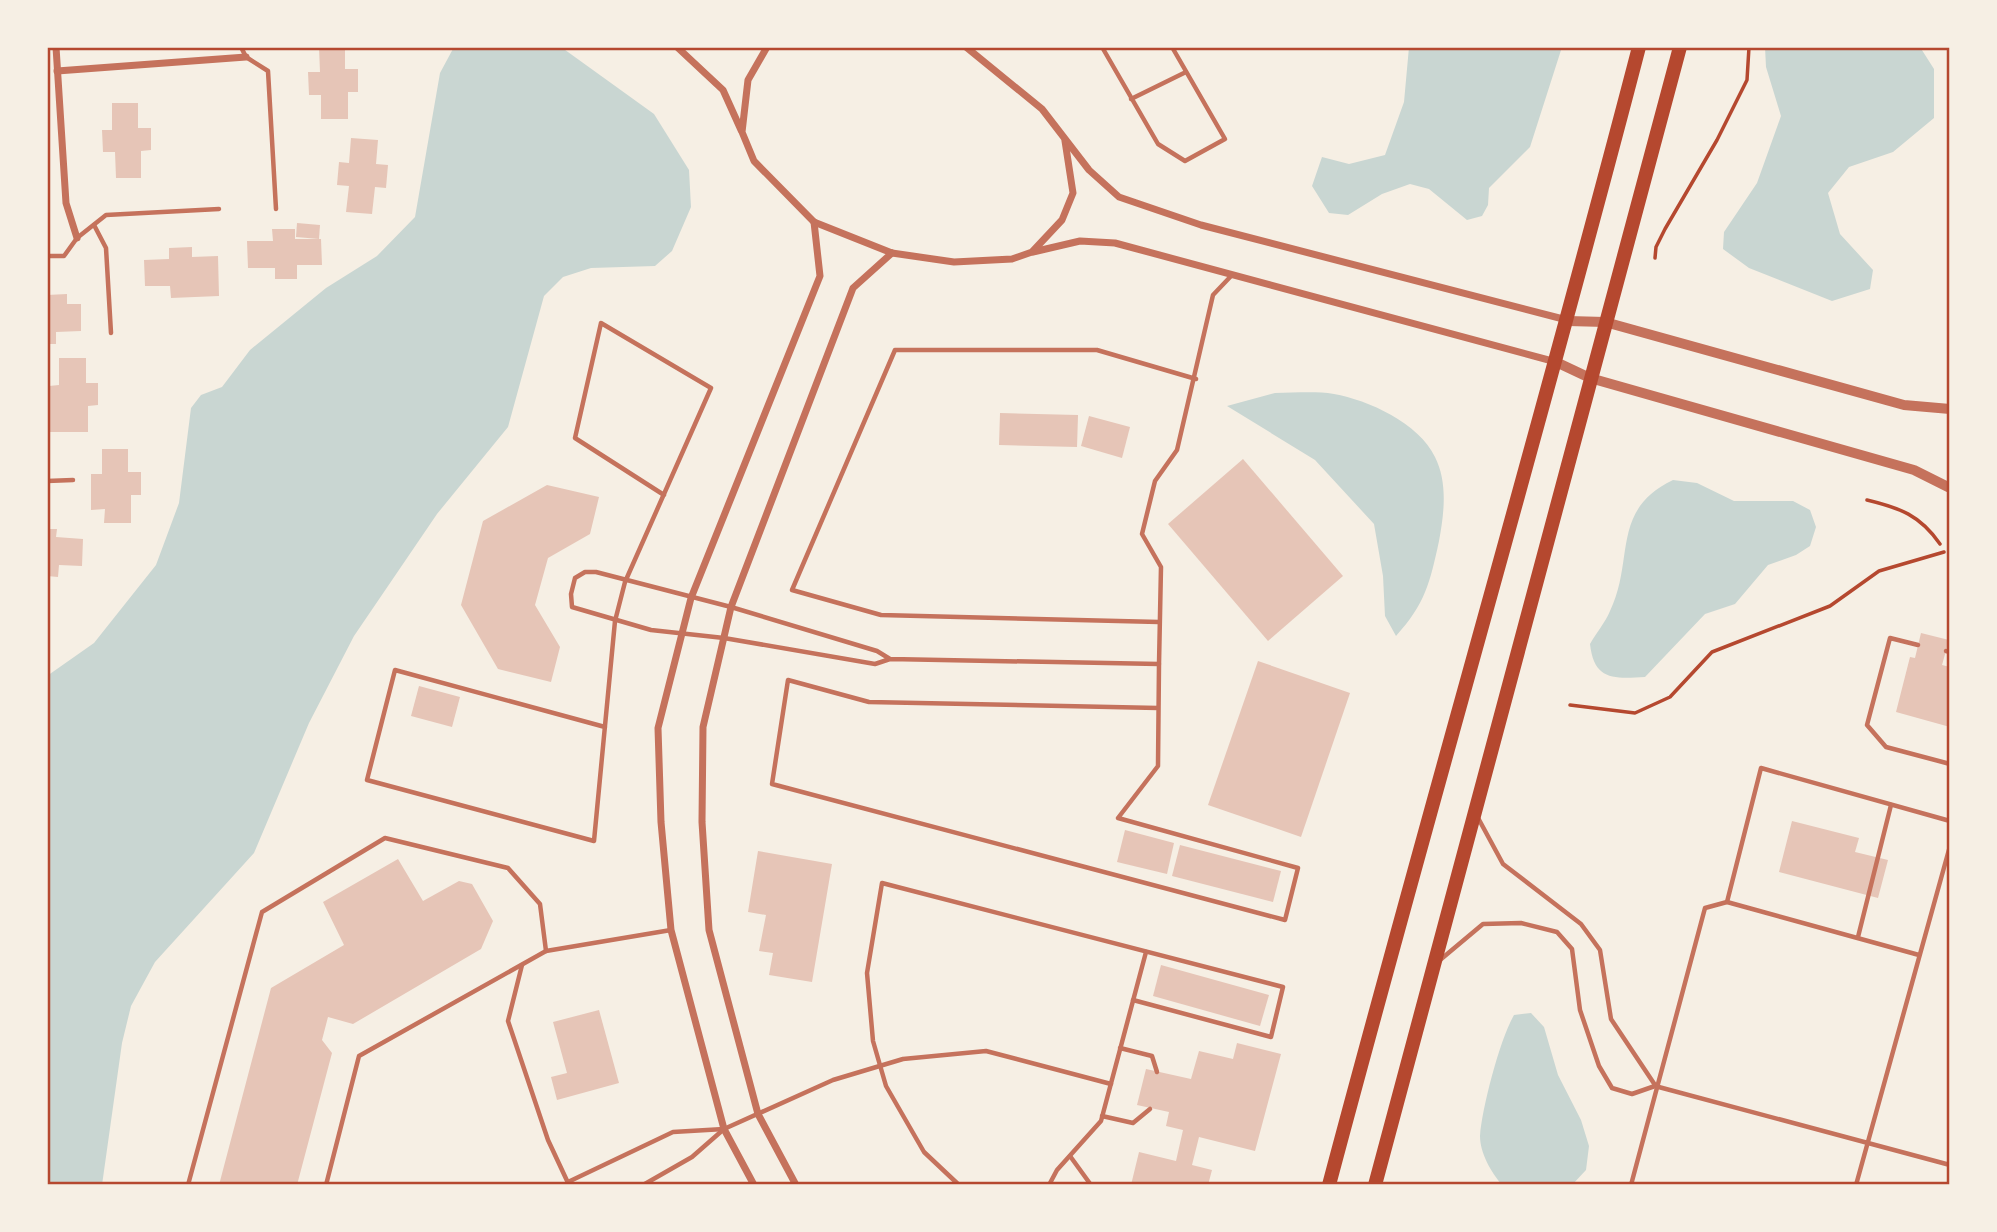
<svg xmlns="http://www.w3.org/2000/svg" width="1997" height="1232" font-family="Quicksand,sans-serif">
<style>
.water{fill:#c9d6d2}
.building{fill:#e6c5b7}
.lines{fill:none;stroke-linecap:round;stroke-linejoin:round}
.path{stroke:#b5482f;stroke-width:3.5}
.service{stroke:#c5725c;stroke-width:4.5}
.minor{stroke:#c5725c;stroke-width:7}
.tertiary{stroke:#c5725c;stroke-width:10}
.primary{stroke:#b5482f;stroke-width:14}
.neatline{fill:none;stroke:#b5482f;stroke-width:2.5}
</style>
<rect width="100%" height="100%" fill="#f6efe4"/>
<g class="water">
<path d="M454 47H561L654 114 689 170 691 207 672 251 655 266 591 268 563 277 544 296 508 427 437 514 354 636 309 723 254 853 155 962 131 1006 122 1043 102 1185H47V676L94 643 156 565 179 503 191 408 201 395 222 387 250 350 326 288 377 256 415 217 440 73Z"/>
<path d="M1409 47H1562L1530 147 1489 188 1488 205 1482 216 1467 220 1429 189 1410 184 1382 194 1348 215 1329 213 1312 186 1322 157 1349 164 1385 155 1404 102Z"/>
<path d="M1765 47H1920L1934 69V118L1893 152 1849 167 1828 193 1840 234 1873 270 1870 289 1832 301 1749 268 1723 249 1724 232 1757 183 1781 116 1766 67Z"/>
<path d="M1275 393C1294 393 1315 391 1334 394 1368 400 1419 423 1435 457 1448 483 1444 514 1439 541 1430 583 1425 604 1396 636L1385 616 1383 576 1374 524 1315 460 1227 406Z"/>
<path d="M1673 480 1697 483 1734 501H1793L1810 510 1816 527 1810 546 1796 555 1768 565 1735 604 1705 614 1645 677C1613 679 1594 680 1590 644 1596 633 1605 623 1610 611 1635 560 1610 510 1673 480Z"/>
<path d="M1531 1013 1544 1027 1558 1075 1581 1120 1589 1146 1586 1170 1572 1185H1502C1491 1172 1480 1153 1480 1136 1482 1108 1500 1039 1514 1015Z"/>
</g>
<g class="building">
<path d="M319 47H345V69H358V92H348V119H321V95H309L308 72H320Z"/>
<path d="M112 103H138V128H151V150L141 151V178H116L115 152H103L102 130H112Z"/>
<path d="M351 138 378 140 376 164 388 165 386 188 375 187 372 214 346 212 349 186 337 185 339 162 349 163Z"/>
<path d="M297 223 320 225 319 239 296 237Z"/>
<path d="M272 229H295V239H321L322 265H297V279H275V268H248L247 241H273Z"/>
<path d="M192 247V257L218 256 219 296 171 298 170 286H145L144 260 169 259V248Z"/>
<path d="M67 294V304H81V331L56 332V344H47V295Z"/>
<path d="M59 358H86V383H98V405L88 406V432H50L49 386 59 385Z"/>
<path d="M1000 413 1078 415 1077 447 999 445Z"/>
<path d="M1089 416 1130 427 1122 458 1081 446Z"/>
<path d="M102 449H128V472H141V495H131V523H104L105 509 91 510V474H102Z"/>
<path d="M1243 459 1343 576 1268 641 1168 524Z"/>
<path d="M547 485 599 497 590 534 548 558 535 605 560 647 551 682 498 669 461 605 483 521Z"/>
<path d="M47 529H57L56 537 83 539 82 566 59 565 58 577 47 576Z"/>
<path d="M1921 633 1949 640 1942 665 1950 667V727L1896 712 1910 657 1915 658Z"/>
<path d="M1258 661 1350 693 1301 837 1208 805Z"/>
<path d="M419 686 460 697 452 727 411 716Z"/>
<path d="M1792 821 1859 838 1855 852 1888 860 1878 898 1779 872Z"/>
<path d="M1125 830 1174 843 1167 874 1117 862Z"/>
<path d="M1180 845 1281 871 1273 902 1172 876Z"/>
<path d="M758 851 832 864 812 982 769 975 773 953 759 951 766 915 748 912Z"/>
<path d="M398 859 423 901 459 881 472 884 493 921 481 949 353 1024 328 1017 322 1040 332 1053 297 1185H219L271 988 344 945 323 902Z"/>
<path d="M1161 965 1269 995 1260 1026 1153 996Z"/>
<path d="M599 1010 619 1083 557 1100 551 1077 567 1073 553 1022Z"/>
<path d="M1237 1043 1281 1054 1255 1151 1199 1137 1192 1165 1212 1170 1208 1185H1131L1139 1152 1176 1161 1183 1130 1166 1126 1169 1112 1137 1105 1146 1069 1191 1079 1199 1051 1233 1059Z"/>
</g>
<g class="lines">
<g class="path">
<path d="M1655 258 1656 247 1665 229 1717 140 1747 80 1749 47"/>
<path d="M1867 500C1900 508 1920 515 1940 544"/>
<path d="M1570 705 1635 713 1670 697 1712 652 1830 606 1879 571 1944 552"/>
</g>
<g class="service">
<path d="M241 47 246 57 268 71 276 209"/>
<path d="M1102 47 1158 144 1185 161 1225 139 1172 47"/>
<path d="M1131 99 1186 72"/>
<path d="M94 225 106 248 111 333"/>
<path d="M47 256H64L77 238 106 215 219 209"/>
<path d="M47 481 73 480"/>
<path d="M1159 622 881 615 792 590 895 350H1097L1196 379"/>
<path d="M1918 645 1890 638 1867 725 1886 747 1950 764"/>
<path d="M1946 651 1950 652"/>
<path d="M890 659 877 651 731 607 596 572H585L575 578 571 594 572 607 651 630 724 638 875 664 890 659 1159 664 1161 567 1142 534 1155 481 1177 450 1213 295 1232 275"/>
<path d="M1158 708 869 702 788 680 772 784 1285 920 1298 868 1118 818 1158 766 1159 664"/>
<path d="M605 727 395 670 367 780 594 841 615 621 625 582 711 388 601 323 575 438 664 495"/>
<path d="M1477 816 1503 864 1581 924 1600 950 1611 1019 1655 1085"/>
<path d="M1727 902 1761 768 1950 821"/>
<path d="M1858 937 1891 805"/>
<path d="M1440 960 1483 924 1521 923 1557 932 1572 949 1580 1010 1599 1066 1612 1088 1632 1094 1655 1086 1950 1165"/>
<path d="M522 965 508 1021 548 1140 569 1185"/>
<path d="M1120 1048 1152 1056 1157 1072"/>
<path d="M1102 1116 1133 1123 1150 1109"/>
<path d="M1070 1156 1091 1185"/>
<path d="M568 1182 673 1132 724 1129"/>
<path d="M188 1185 262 912 385 838 508 868 540 904 546 951 671 930"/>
<path d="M326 1185 359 1056 546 951"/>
<path d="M643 1185 692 1157 724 1129 833 1080 903 1059 986 1051 1111 1084"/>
<path d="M959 1185 924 1152 886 1086 873 1041 867 973 882 883 1283 987 1271 1037 1133 1000"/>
<path d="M1049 1185 1057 1170 1101 1121 1146 952"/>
<path d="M1631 1185 1705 908 1727 902 1919 955"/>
<path d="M1856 1185 1950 846"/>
</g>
<g class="minor">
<path d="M56 47 66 203 77 238"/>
<path d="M677 47 723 90 741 130"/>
<path d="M767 47 748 80 742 132 754 161 814 222 892 253 954 262 1012 259 1032 252 1062 220 1073 193 1065 141"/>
<path d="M966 47 1042 109 1089 170 1119 197 1201 225 1567 320"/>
<path d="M57 71 246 57"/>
<path d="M1033 252 1080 241 1115 243 1556 362"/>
<path d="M754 1185 724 1129 671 930 661 822 658 728 691 598 820 276 814 222"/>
<path d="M796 1185 758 1114 709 930 702 822 703 727 731 607 853 288 892 253"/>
</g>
<g class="tertiary">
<path d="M1568 321 1605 322 1904 405 1950 409"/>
<path d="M1556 362 1590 378 1914 470 1950 488"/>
</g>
<g class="primary">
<path d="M1329 1185C1430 805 1540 428 1639 47"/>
<path d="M1375 1185 1680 47"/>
</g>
</g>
<rect width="1997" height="1232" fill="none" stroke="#f6efe4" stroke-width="98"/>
<rect x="49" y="49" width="1899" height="1134" class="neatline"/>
</svg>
